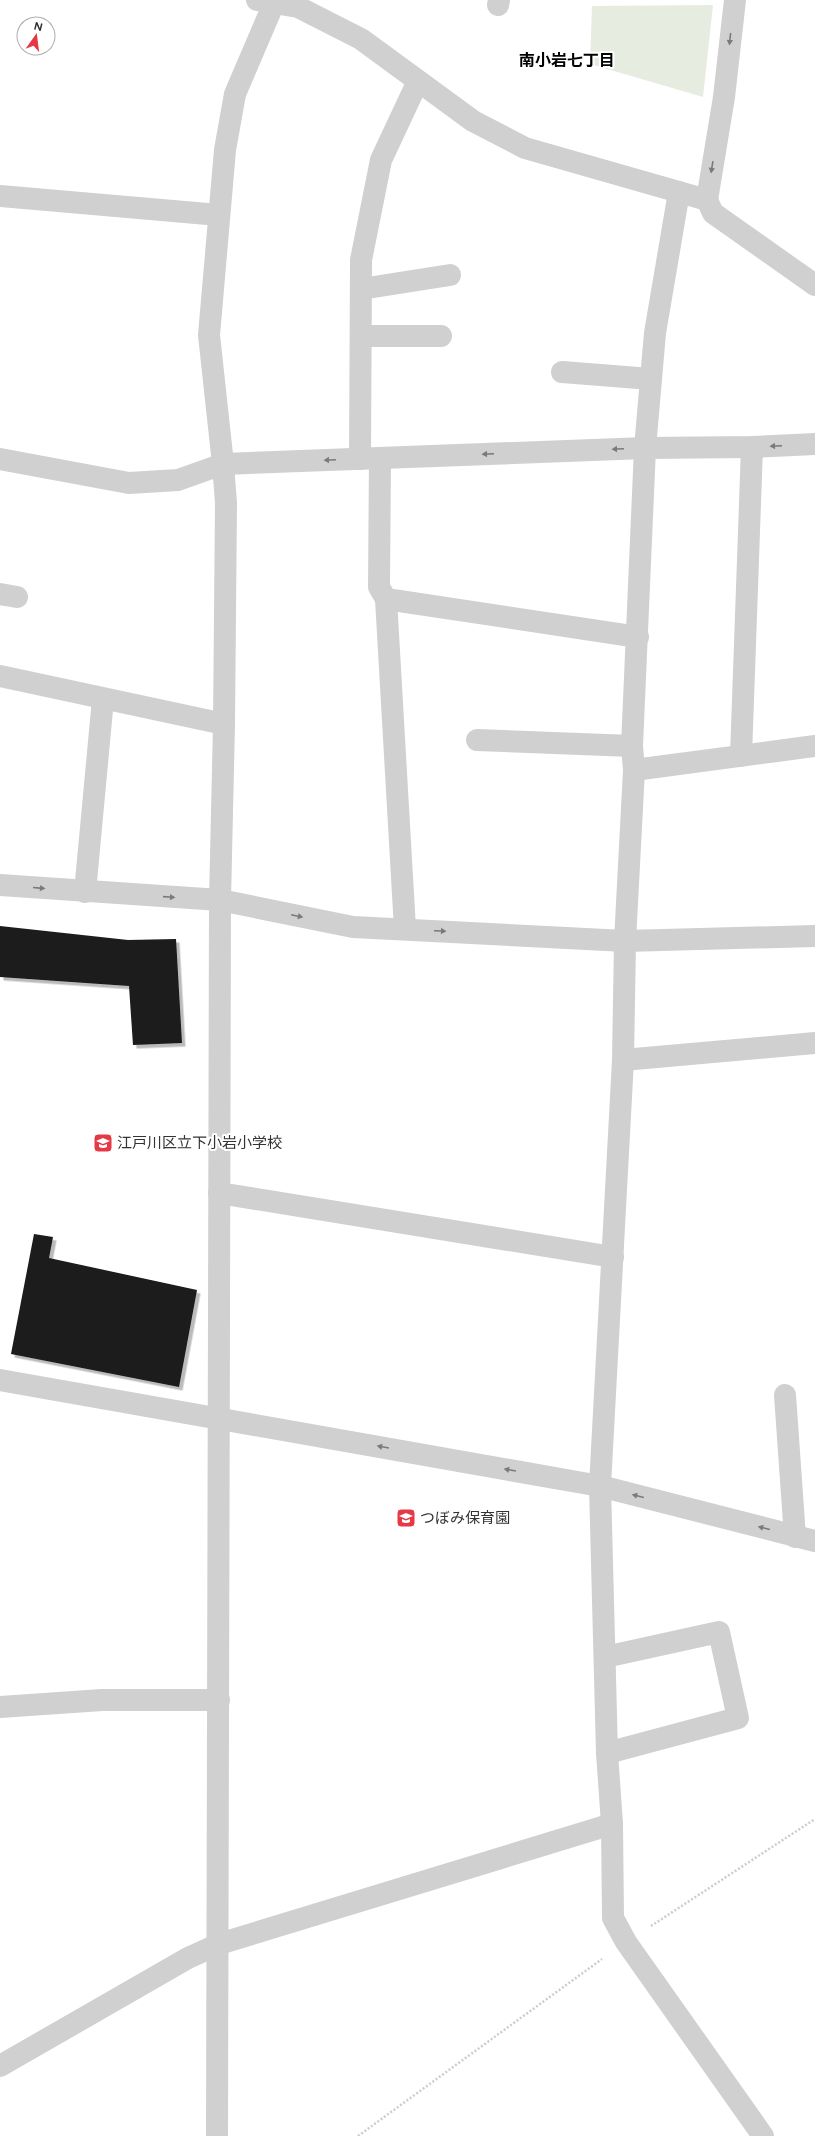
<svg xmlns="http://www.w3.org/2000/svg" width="815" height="2136" font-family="Figtree,'Noto Sans JP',sans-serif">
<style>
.green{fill:#e6ecdf}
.building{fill:#1a1a1a;filter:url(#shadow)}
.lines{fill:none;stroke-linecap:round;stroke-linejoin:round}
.path{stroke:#cdcdcd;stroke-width:2.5;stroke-dasharray:2 2;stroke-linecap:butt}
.minor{stroke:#d0d0d0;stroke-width:22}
.oneway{fill:#7a7a7a}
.labels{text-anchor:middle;stroke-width:4;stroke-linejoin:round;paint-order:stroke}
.poi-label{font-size:15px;fill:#333;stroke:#fff;text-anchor:start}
.neighbourhood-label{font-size:16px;font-weight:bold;fill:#000;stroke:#fff}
</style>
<defs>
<filter id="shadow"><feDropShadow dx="3.5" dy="3.5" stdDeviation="0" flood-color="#0004"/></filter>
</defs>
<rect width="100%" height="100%" fill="#fff"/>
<path class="green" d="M713 5 703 97 590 64 592 6Z"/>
<g class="building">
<path d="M0 926 128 940 176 939 182 1043 133 1045 129 986 0 977Z"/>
<path d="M34 1234 53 1237 49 1258 197 1290 179 1387 11 1354Z"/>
</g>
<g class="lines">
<g class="path">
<path d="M651 1926 815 1819"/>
<path d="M358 2136 602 1959"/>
</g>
<g class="minor">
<path d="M257 0 298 7 361 39 473 121 525 148 707 200 713 213 815 285"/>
<path d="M498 5 499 0"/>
<path d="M679 192 655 333 645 448 632 746 634 770 625 941 623 1060 600 1486 607 1753 612 1824 613 1918 626 1942 763 2136"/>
<path d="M0 196 219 215"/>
<path d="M707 200 724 97 735 0"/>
<path d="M361 289 450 275"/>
<path d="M361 336H441"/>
<path d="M562 372 651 379"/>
<path d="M380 458 379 587 386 599 638 637"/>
<path d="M0 459 129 483 178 480 223 464 645 448 752 447 815 444"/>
<path d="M360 459 361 260 381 160 418 81"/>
<path d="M0 594 17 597"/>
<path d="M386 599 405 929"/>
<path d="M0 676 224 724"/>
<path d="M477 740 632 746"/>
<path d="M741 756 752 447"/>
<path d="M634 770 815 746"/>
<path d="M0 885 220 900 353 927 625 941 815 936"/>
<path d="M85 892 103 699"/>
<path d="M623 1060 815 1043"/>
<path d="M219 1193 613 1257"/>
<path d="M0 1380 600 1486 815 1541"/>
<path d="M785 1395 795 1537"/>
<path d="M605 1657 719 1632 738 1718 607 1753"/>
<path d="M0 1707 102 1700H219"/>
<path d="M0 2066 188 1958 219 1944 612 1824"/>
<path d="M217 2136 220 900 224 724 226 503 223 464 209 335 225 150 235 94 274 3"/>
</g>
</g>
<defs><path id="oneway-solid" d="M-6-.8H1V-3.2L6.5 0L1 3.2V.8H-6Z"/></defs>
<g class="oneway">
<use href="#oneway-solid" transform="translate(730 39) rotate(96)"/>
<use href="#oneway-solid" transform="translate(712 167) rotate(99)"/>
<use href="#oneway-solid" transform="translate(776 446) rotate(177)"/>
<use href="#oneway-solid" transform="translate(618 449) rotate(178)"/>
<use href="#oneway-solid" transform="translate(488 454) rotate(178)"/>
<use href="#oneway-solid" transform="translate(330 460) rotate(178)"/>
<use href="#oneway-solid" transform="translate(39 888) rotate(5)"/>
<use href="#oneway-solid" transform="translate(169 897) rotate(4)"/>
<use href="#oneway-solid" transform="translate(297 916) rotate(12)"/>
<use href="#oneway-solid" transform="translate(440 931) rotate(3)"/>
<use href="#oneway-solid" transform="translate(383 1447) rotate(-170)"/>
<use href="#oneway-solid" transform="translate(510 1470) rotate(-170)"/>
<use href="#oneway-solid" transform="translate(638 1496) rotate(-166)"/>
<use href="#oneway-solid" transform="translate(764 1528) rotate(-166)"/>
</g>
<defs>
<symbol id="school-square" viewBox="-11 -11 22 22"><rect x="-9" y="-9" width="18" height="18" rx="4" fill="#e63946" stroke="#fff"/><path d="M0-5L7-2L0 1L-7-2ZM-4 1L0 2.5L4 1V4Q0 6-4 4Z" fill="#fff"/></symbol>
</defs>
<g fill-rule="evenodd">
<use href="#school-square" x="92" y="1132" width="22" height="22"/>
<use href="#school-square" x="395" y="1507" width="22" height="22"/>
</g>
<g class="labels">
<g class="poi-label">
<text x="117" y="1148">江戸川区立下小岩小学校</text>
<text x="420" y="1523">つぼみ保育園</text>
</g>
<g class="neighbourhood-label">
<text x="567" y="66">南小岩七丁目</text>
</g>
</g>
<g transform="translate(36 36) rotate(14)"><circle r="19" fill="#ffffff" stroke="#adadad"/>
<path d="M0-3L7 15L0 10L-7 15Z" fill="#e63946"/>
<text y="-6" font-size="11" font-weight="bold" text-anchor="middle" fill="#333333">N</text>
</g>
</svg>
